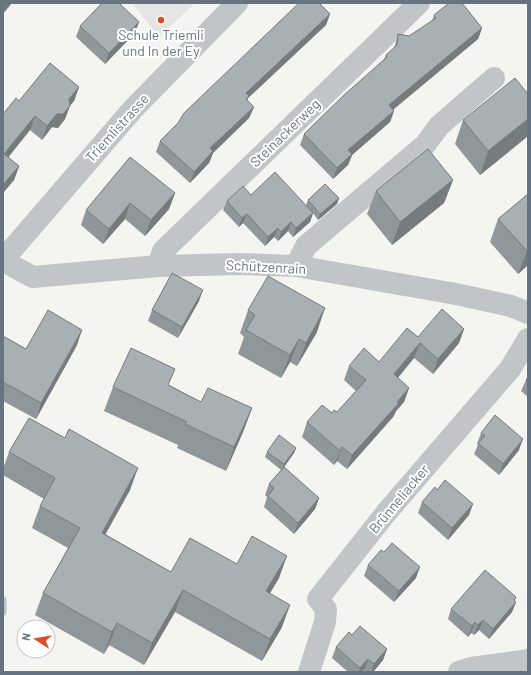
<svg xmlns="http://www.w3.org/2000/svg" width="531" height="675" font-family="Barlow,sans-serif">
<style>
.built{fill:#e5e6e4}
.lines{fill:none;stroke-linecap:round;stroke-linejoin:round}
.stream{stroke:#b7c4c7;stroke-width:7}
.minor{stroke:#c2c5c8;stroke-width:22}
.wall{fill:#90979b}
.shaded-wall{fill:#767b7e}
.building{fill:#a8b0b4;stroke:#767b7e}
.poi-dot{fill:#dd4d27;stroke:#fff;stroke-width:1.5}
.labels{text-anchor:middle;stroke-width:4;stroke-linejoin:round;paint-order:stroke}
.poi-label{font-size:14px;fill:#647580;stroke:#fff}
.street-label{font-size:14px;fill:#647580;stroke:#fff}
</style>
<rect width="100%" height="100%" fill="#f4f4f0"/>
<path class="built" d="M132 3H195L159 37Z"/>
<g class="lines">
<path class="stream" d="M3 600V612"/>
<g class="minor">
<path d="M3 260 133 109 237 3"/>
<path d="M3 261 33 277 158 266 240 264 296 266 456 294 511 306 528 313"/>
<path d="M158 266 163 251 419 3"/>
<path d="M296 266 306 246 425 145 439 126 494 78"/>
<path d="M309 672 325 622 326 609 318 599 386 513 510 369 528 339"/>
<path d="M459 672 471 668 528 660"/>
</g>
</g>
<g class="wall">
<path d="M330 14 326 25 248 98 247 100 254 107 249 118 213 153 209 163 190 183 156 152 160 141Z"/>
<path d="M434 15 482 28 478 39 393 110 394 111 390 122 352 155 348 165 333 179 300 145 304 134 383 61 386 55 394 48 395 45 398 34 409 36 432 21Z"/>
<path d="M80 26 135 33 105 64 76 37Z"/>
<path d="M79 87 74 101 70 105 65 119 58 128 52 127 42 140 30 130 8 157 19 166 14 180 3 193 16 98 19 101Z"/>
<path d="M528 94V136L480 175 455 144 463 120Z"/>
<path d="M453 180 444 203 392 245 367 214 376 191Z"/>
<path d="M175 193 169 209 145 236 125 219 103 244 81 225 86 210Z"/>
<path d="M528 194V265L518 274 490 242 498 219Z"/>
<path d="M251 195 306 205 308 200 339 198 337 204 318 220 313 213 310 222 293 237 288 231 278 241 274 237 265 246 243 223 239 227 223 210 227 201Z"/>
<path d="M199 301 178 338 148 321 152 310Z"/>
<path d="M248 310 317 332 297 366 290 362 281 378 238 354 244 337 240 333Z"/>
<path d="M464 329 459 343 433 374 414 358 398 378 409 388 404 402 396 411 393 417 347 469 337 461 334 465 302 437 307 422 332 413 337 412 356 391 344 380 349 366 379 362 418 337Z"/>
<path d="M3 336 26 349 77 345 36 419 3 401Z"/>
<path d="M528 377V397L521 391 526 380Z"/>
<path d="M169 385 201 402 252 408 243 432 226 471 177 448 178 445 104 411 113 387Z"/>
<path d="M481 433 519 450 499 475 474 454 478 445 477 444Z"/>
<path d="M296 448 294 453 284 467 319 498 315 509 294 534 264 507 267 497 265 495 269 484 281 470 265 457 267 452Z"/>
<path d="M9 452 130 490 105 534 171 572 237 564 279 578 270 593 282 627 262 661 175 612 144 665 109 645 104 654 35 615 43 593 68 548 32 528 40 506 44 499 3 475V469Z"/>
<path d="M422 502 469 515 448 540 418 513Z"/>
<path d="M368 565 416 578 394 602 364 576Z"/>
<path d="M515 601 516 602 512 612 489 639 479 630 474 635 471 633 468 637 448 619 451 609Z"/>
<path d="M352 635 387 649 383 660 373 672H366L364 670 362 672H348L332 658 336 647Z"/>
</g>
<g class="shaded-wall">
<path d="M3 3H12L3 14Z"/>
<path d="M330 14 326 25 248 98 245 107 246 93Z"/>
<path d="M139 22 135 33 105 64 109 53Z"/>
<path d="M482 28 478 39 385 116 389 105Z"/>
<path d="M79 87 74 101 64 113 69 99Z"/>
<path d="M70 106 65 119 58 128 52 127 42 140 47 126 57 114Z"/>
<path d="M254 107 249 118 213 153 209 163 190 183 194 172 210 148Z"/>
<path d="M394 111 390 122 352 155 348 165 333 179 337 168 348 150Z"/>
<path d="M35 116 30 130 3 164 4 154Z"/>
<path d="M528 119V136L480 175 488 151Z"/>
<path d="M19 166 14 180 3 193V185Z"/>
<path d="M453 180 444 203 392 245 400 222Z"/>
<path d="M175 193 169 209 145 236 151 220Z"/>
<path d="M339 198 337 204 318 220 320 214Z"/>
<path d="M130 203 125 219 103 244 109 229Z"/>
<path d="M313 213 310 222 293 237 296 228Z"/>
<path d="M247 214 243 223 239 227 242 218Z"/>
<path d="M291 222 288 231 278 241 281 232Z"/>
<path d="M278 228 274 237 265 246 268 237Z"/>
<path d="M528 249V265L518 274 527 251Z"/>
<path d="M203 290 199 301 178 338 182 327Z"/>
<path d="M325 308 317 332 297 366 306 343Z"/>
<path d="M464 329 459 343 433 374 438 359Z"/>
<path d="M82 330 77 345 36 419 41 403Z"/>
<path d="M299 339 290 362 281 378 290 355Z"/>
<path d="M420 343 414 358 388 389 394 374Z"/>
<path d="M409 388 404 402 396 411 393 417 347 469 352 455Z"/>
<path d="M252 408 243 432 226 471 234 447Z"/>
<path d="M523 439 519 450 499 475 503 464Z"/>
<path d="M342 447 337 461 334 465 340 451Z"/>
<path d="M296 448 294 453 282 470 284 464Z"/>
<path d="M138 468 130 490 94 555 102 533Z"/>
<path d="M319 498 315 509 294 534 298 523Z"/>
<path d="M473 504 469 515 448 540 452 528Z"/>
<path d="M287 556 279 578 258 613 266 591Z"/>
<path d="M420 567 416 578 394 602 399 591Z"/>
<path d="M183 590 175 612 144 665 152 643Z"/>
<path d="M516 597 513 605 516 602 512 612 489 639 493 629Z"/>
<path d="M290 605 282 627 262 661 270 639Z"/>
<path d="M483 620 479 630 474 635 478 625Z"/>
<path d="M475 622 471 633 468 637 472 626Z"/>
<path d="M117 623 109 645 104 654 112 632Z"/>
<path d="M387 649 383 660 373 672H371L374 664Z"/>
<path d="M368 659 364 670 362 672H359L360 668Z"/>
</g>
<g class="building">
<path d="M102 3H119L139 22 109 53 80 26Z"/>
<path d="M299 3H319L330 14 246 93 249 96 246 99 254 107 210 148 213 151 194 172 160 141 178 123 184 113Z"/>
<path d="M449 3H462L482 28 389 105 394 111 348 150 352 154 337 168 304 134 344 95 387 57 386 55 397 45 398 34 409 36 436 18 434 15Z"/>
<path d="M50 63 79 87 69 99 70 106 63 114H57L47 126 35 116 4 154 19 166 3 185V114L16 98 19 101Z"/>
<path d="M515 78 528 94V119L488 151 463 120Z"/>
<path d="M428 149 453 180 400 222 376 191Z"/>
<path d="M130 157 175 193 151 220 130 203 109 229 86 210Z"/>
<path d="M275 172 313 213 296 228 291 222 281 232 278 228 268 237 247 214 242 218 227 201 243 186 251 195Z"/>
<path d="M325 184 339 198 320 214 308 200Z"/>
<path d="M528 194V249L527 251 498 219Z"/>
<path d="M172 273 203 290 182 327 152 310Z"/>
<path d="M268 276 325 308 306 343 299 339 290 355 246 330 255 315 248 310Z"/>
<path d="M442 309 464 329 438 359 420 343 394 374 409 388 397 402 399 403 352 455 342 447 340 451 307 422 322 405 332 413 334 410 337 412 366 380 349 366 364 348 379 362 407 328 418 337Z"/>
<path d="M48 310 82 330 41 403 3 382V336L26 349Z"/>
<path d="M131 348 175 369 168 385 201 402 208 388 252 408 234 447 185 424 187 422 113 387Z"/>
<path d="M528 377V382L526 380Z"/>
<path d="M495 415 523 439 503 464 478 443 485 436 481 433Z"/>
<path d="M29 418 65 438 69 429 138 468 102 533 171 572 190 538 237 564 252 536 287 556 266 591 290 605 270 639 183 590 152 643 117 623 112 632 43 593 80 528 40 506 55 478 9 452Z"/>
<path d="M279 435 296 448 284 464 267 452Z"/>
<path d="M284 467 319 498 298 523 268 496 274 488 269 484Z"/>
<path d="M445 480 473 504 452 528 422 502 435 487 437 490Z"/>
<path d="M392 543 420 567 399 591 368 565 381 550 384 552Z"/>
<path d="M485 570 516 597 514 600 516 602 493 629 483 620 478 625 475 622 472 626 451 609Z"/>
<path d="M360 626 387 649 374 664 368 659 360 668 336 647 349 632 352 635Z"/>
</g>
<circle class="poi-dot" cx="161" cy="20" r="4"/>
<g class="labels">
<g class="poi-label">
<text x="161" y="40">Schule Triemli<tspan x="161" dy="16">und In der Ey</tspan></text>
</g>
<g class="street-label">
<text transform="translate(117 128) rotate(-48)" y="5">Triemlistrasse</text>
<text transform="translate(285 133) rotate(-44)" y="5">Steinackerweg</text>
<text transform="translate(266 267) rotate(3)" y="5">Schützenrain</text>
<text transform="translate(399 499) rotate(-50)" y="5">Brünneliacker</text>
</g>
</g>
<rect width="531" height="675" fill="none" stroke="#647580" stroke-width="8"/>
<g transform="translate(36 639) rotate(282)"><circle r="19" fill="#ffffff" stroke="#c1c8cc"/>
<path d="M0-3L7 15L0 10L-7 15Z" fill="#dd4d27"/>
<text y="-6" font-size="11" font-weight="bold" text-anchor="middle" fill="#647580">N</text>
</g>
</svg>
